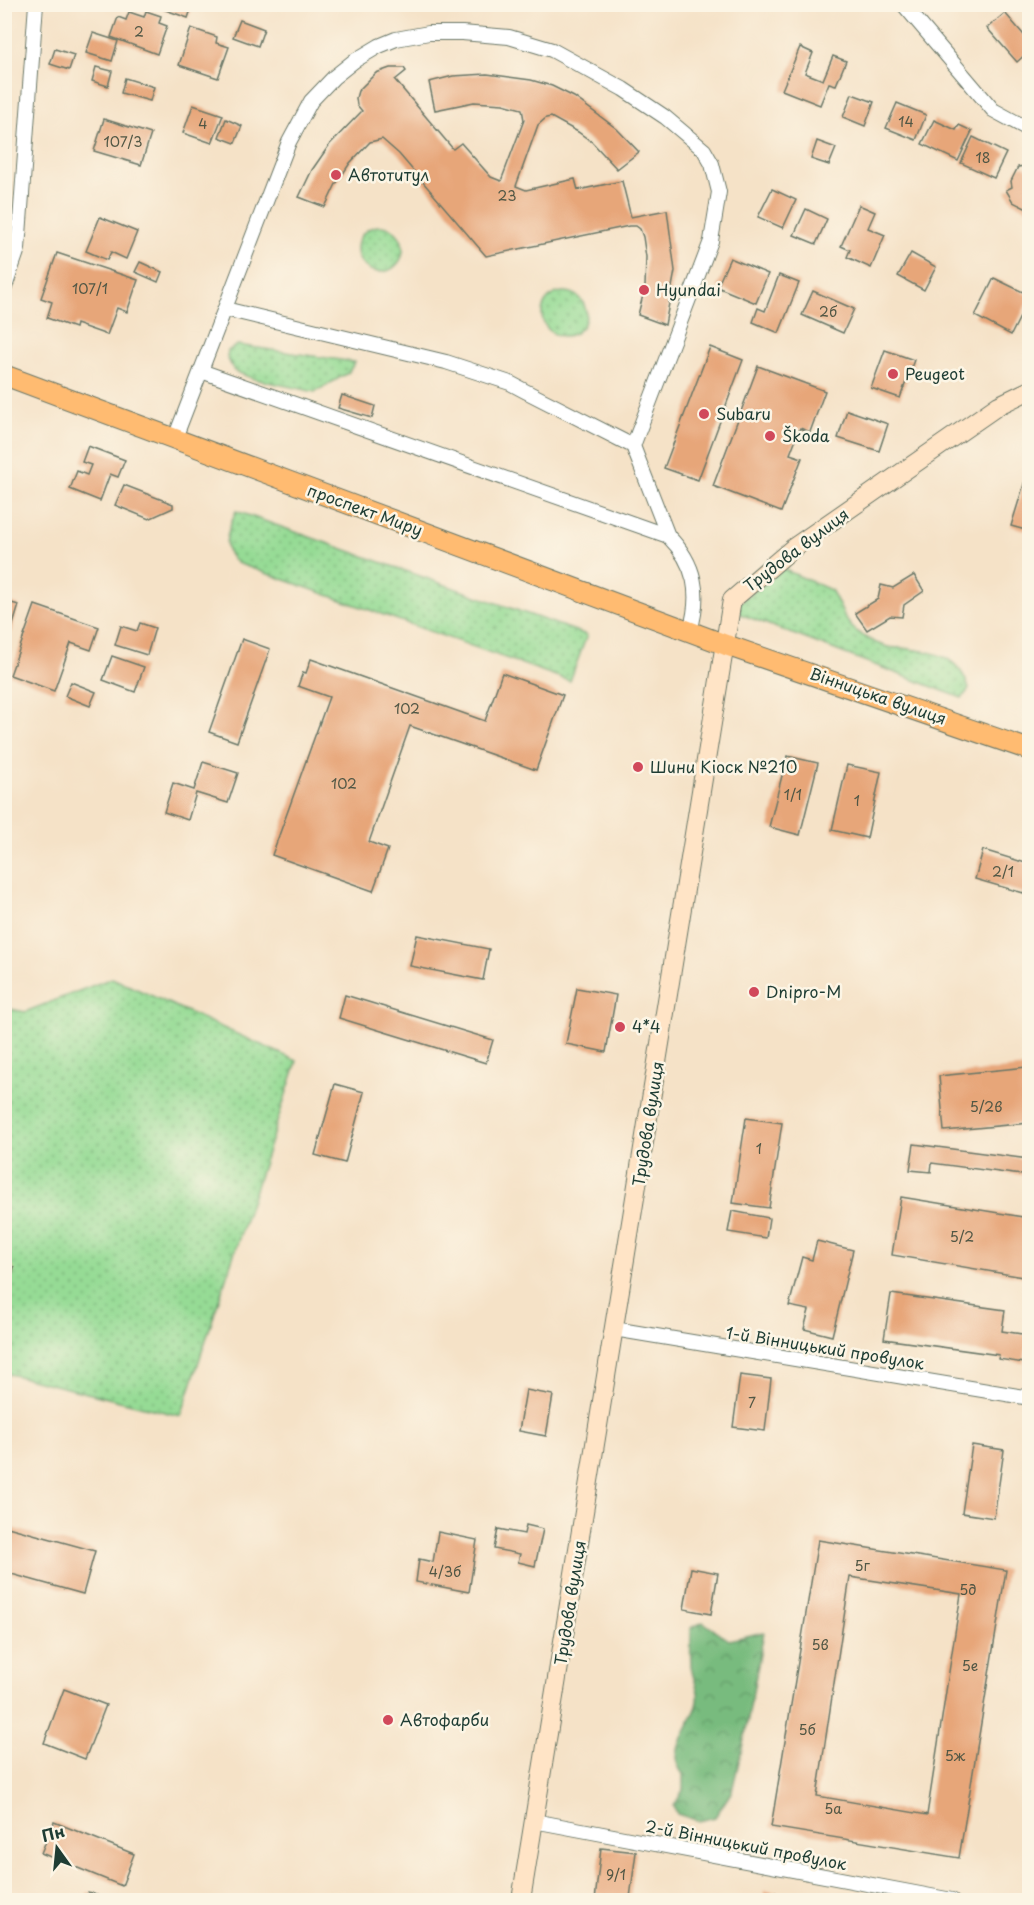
<svg xmlns="http://www.w3.org/2000/svg" width="1034" height="1905" font-family="'Playpen Sans',sans-serif">
<style>
.green{fill:url(#green-dots);stroke:#5a8c64;stroke-width:1.5}
.forest{fill:url(#forest-crowns);stroke:#4c7c59;stroke-width:1.5}
.building{fill:#e7a679;fill-rule:evenodd}
.lines{fill:none;stroke-linecap:round;stroke-linejoin:round}
.street-casing{stroke:#6a7767;stroke-width:16}
.secondary-casing{stroke:#6a7767;stroke-width:20}
.primary-casing{stroke:#6a7767;stroke-width:22}
.street{stroke:#fff;stroke-width:14}
.secondary{stroke:#ffe4c6;stroke-width:18}
.primary{stroke:#ffbb71;stroke-width:20}
.poi-dot{fill:#d1495b;stroke:#fcf5e5;stroke-width:2}
.labels{text-anchor:middle;stroke-width:5;stroke-linejoin:round;paint-order:stroke}
.number-label{font-size:14px;fill:#515745}
.poi-label{font-size:16px;fill:#1f3d34;stroke:#fcf5e5;text-anchor:start}
.street-label{font-size:16px;fill:#1f3d34;stroke:#fcf5e5}
</style>
<defs>
<pattern id="green-dots" width="8" height="8" patternUnits="userSpaceOnUse" patternTransform="scale(1.5)"><rect width="8" height="8" fill="#96db95"/><path d="M2 2h.1M6 6h.1" fill="none" stroke="#7ab37a" stroke-width="1.8" stroke-linecap="round"/></pattern>
<pattern id="forest-crowns" width="20" height="18" patternUnits="userSpaceOnUse" patternTransform="scale(1.5)"><rect width="20" height="18" fill="#78bb7e"/><path d="M2 6a3 3 0 1 1 6 0M12 15a3 3 0 1 1 6 0" fill="none" stroke="#629968"/></pattern>
</defs>
<rect width="100%" height="100%" fill="#fcf5e5"/>
<filter id="ink" filterUnits="userSpaceOnUse"><feTurbulence type="fractalNoise" baseFrequency=".0167" numOctaves="2"/><feDisplacementMap in="SourceGraphic" scale="12" xChannelSelector="R" yChannelSelector="G"/><feConvolveMatrix kernelMatrix="1 2 1 2 8 2 1 2 1" color-interpolation-filters="sRGB"/></filter>
<filter id="wash" filterUnits="userSpaceOnUse"><feTurbulence type="fractalNoise" baseFrequency=".008" numOctaves="4" result="noise"/><feDisplacementMap in="SourceGraphic" scale="24" xChannelSelector="R" yChannelSelector="G"/><feGaussianBlur stdDeviation="1.35" result="paint"/><feColorMatrix in="noise" values="0 0 0 0 0 0 0 0 0 0 0 0 0 0 0 0 0 1.4 0 .05"/><feComposite in="paint" operator="in"/></filter>
<g filter="url(#wash)">
<rect width="100%" height="100%" fill="#f5e2c7"/>
<g class="green">
<circle cx="380" cy="249" r="23"/>
<circle cx="564" cy="314" r="22"/>
<path d="M237 345 355 362 348 373 315 392 254 379 234 371 227 357 228 351Z"/>
<path d="M236 511 587 635 570 681 237 563C218 548 229 529 236 511Z"/>
<path d="M783 569 831 590C839 602 843 620 855 630 862 636 875 643 884 646 889 648 896 648 902 648 933 652 959 654 969 689L962 698 740 614 738 609 739 603Z"/>
<path d="M112 978 297 1061 181 1416 5 1373V1008L25 1012Z"/>
</g>
<path class="forest" d="M703 1622 729 1640 764 1632 745 1735 732 1791 715 1817 699 1821 677 1814 674 1806 683 1790V1774C666 1754 690 1726 697 1706 702 1690 692 1680 691 1665 690 1653 691 1640 691 1628Z"/>
<g id="blocks">
<g class="building">
<path d="M161 4H193L188 18 160 8Z"/>
<path d="M146 11 161 16 159 23 167 26 157 54 111 37 118 17 126 20 129 12 144 17Z"/>
<path d="M1005 13 1029 41V51L1017 62 987 28Z"/>
<path d="M240 20 264 29 258 46 233 37Z"/>
<path d="M191 28 217 37 216 43 229 47 218 78 179 65Z"/>
<path d="M93 33 118 41 112 61 86 53Z"/>
<path d="M800 47 813 53 805 73 823 80 833 56 846 61 836 85 829 83 820 105 782 90Z"/>
<path d="M55 49 74 55 69 70 50 64Z"/>
<path d="M96 67 112 71 108 86 92 81Z"/>
<path d="M390 68H404L406 71 395 80 453 149 461 143 491 177 501 181 524 120 522 109 503 104 474 102 435 110 429 82 453 76 487 74 531 80 552 86 574 97 617 129 639 152 617 169 592 142 578 132 551 117 546 118 538 125 516 186 526 190 575 179 578 190 622 181 631 217 667 210 675 271 665 325 638 315 645 287 646 257 643 237 640 229 636 226H629L486 256 399 154 382 139 370 142 350 163 336 184 325 207 299 197 312 170 330 144 362 111 357 105 356 98 358 91 376 73Z"/>
<path d="M125 78 154 87 150 101 121 93Z"/>
<path d="M852 94 874 102 865 126 843 117Z"/>
<path d="M897 103 926 115 916 140 886 128Z"/>
<path d="M193 105 223 115 212 143 183 133Z"/>
<path d="M104 119 151 134 141 165 94 151Z"/>
<path d="M226 119 242 126 235 143 219 137Z"/>
<path d="M934 120 956 130 959 125 972 131 958 161 922 144Z"/>
<path d="M973 137 1006 153 994 178 961 163Z"/>
<path d="M817 141 836 148 829 165 811 159Z"/>
<path d="M1024 166 1029 170V210L1013 202 1006 190 1012 187 1011 181 1018 167Z"/>
<path d="M772 189 796 200 783 228 758 217Z"/>
<path d="M859 205 875 212 868 228 885 235 871 268 847 257 850 250 841 246Z"/>
<path d="M806 209 827 219 816 244 794 235Z"/>
<path d="M100 217 137 232 126 259 111 252 107 260 86 251Z"/>
<path d="M57 253 138 280 127 312 117 308 107 335 76 324 75 328 47 318 52 302 41 298Z"/>
<path d="M911 253 936 267 924 290 898 276Z"/>
<path d="M730 258 768 274 756 303 717 287Z"/>
<path d="M140 262 162 272 158 282 135 272Z"/>
<path d="M779 275 799 283 779 333 753 322 758 308 765 311Z"/>
<path d="M994 278 1029 295V299L1011 335 975 316Z"/>
<path d="M813 291 854 309 843 333 802 315Z"/>
<path d="M710 347 743 360 698 480 664 468Z"/>
<path d="M885 350 914 360 900 398 871 388Z"/>
<path d="M758 366 825 391 810 432 800 428 790 454 802 458 781 512 713 486Z"/>
<path d="M342 395 375 406 372 418 338 408Z"/>
<path d="M847 410 888 424 879 451 838 438Z"/>
<path d="M88 446 125 460 118 477 110 474 100 501 70 489 77 471 87 475 91 465 82 462Z"/>
<path d="M1028 471 1029 472V531L1011 526Z"/>
<path d="M124 485 173 504V508L149 519 115 505Z"/>
<path d="M914 575 924 591 904 605 902 617 890 616 867 630 855 613 878 599 881 585 893 588Z"/>
<path d="M4 601 19 605 5 651H4Z"/>
<path d="M35 605 99 627 91 650 71 643 54 691 10 675Z"/>
<path d="M140 623 155 628 147 655 115 645 121 626 137 631Z"/>
<path d="M242 639 270 649 237 742 209 732Z"/>
<path d="M112 656 144 667 135 692 103 680Z"/>
<path d="M311 659 485 721 502 673 563 695 536 770 410 726 369 842 388 849 373 891 272 855 329 697 298 686 303 672 306 673Z"/>
<path d="M71 682 96 692 90 706 65 696Z"/>
<path d="M787 756 818 763 800 835 769 827Z"/>
<path d="M203 762 238 773 228 803 196 793 188 820 164 812 173 783 194 790Z"/>
<path d="M847 765 881 772 867 838 832 830Z"/>
<path d="M983 850 1029 864V885L1027 894 975 879Z"/>
<path d="M417 935 489 949 483 980 410 966Z"/>
<path d="M577 988 616 995 606 1052 566 1044Z"/>
<path d="M345 995 493 1040 486 1063 339 1018Z"/>
<path d="M1027 1067 1029 1123 944 1131 939 1076Z"/>
<path d="M335 1084 364 1092 345 1163 315 1155Z"/>
<path d="M746 1118 782 1123 769 1208 733 1203Z"/>
<path d="M914 1144 1029 1159V1176L932 1163 931 1172 910 1170Z"/>
<path d="M901 1197 1029 1218V1278L892 1255Z"/>
<path d="M732 1211 769 1218 766 1238 728 1232Z"/>
<path d="M817 1241 853 1250 832 1336 804 1329 809 1310 789 1306 802 1257 812 1260Z"/>
<path d="M4 1264 14 1267 5 1303H4Z"/>
<path d="M891 1294 1005 1310 1002 1331 1028 1335 1024 1363 998 1359 999 1355 884 1339Z"/>
<path d="M740 1375 771 1379 765 1431 733 1427Z"/>
<path d="M526 1390 553 1395 546 1436 519 1431Z"/>
<path d="M972 1445 1004 1450 994 1518 962 1513Z"/>
<path d="M526 1525 543 1529 535 1566 518 1562 520 1554 494 1549 498 1529 524 1534Z"/>
<path d="M4 1526 95 1551 83 1594 4 1572Z"/>
<path d="M438 1532 477 1540 469 1592 416 1582 419 1559 433 1562Z"/>
<path d="M818 1540 1006 1570 959 1858 771 1827ZM850 1577 961 1594 927 1815 817 1796Z"/>
<path d="M691 1568 718 1573 711 1614 684 1609Z"/>
<path d="M64 1689 106 1705 85 1759 44 1743Z"/>
<path d="M54 1822 134 1854 122 1886 41 1853Z"/>
<path d="M601 1848 636 1852 630 1898 637 1900H595Z"/>
<path d="M765 1891 806 1897V1900H764Z"/>
<path d="M88 1892 110 1900H85Z"/>
</g>
</g>
</g>
<g filter="url(#ink)">
<use href="#blocks" fill-opacity="0" stroke="#6a7767" stroke-width="1.5"/>
<g class="lines">
<defs>
<g id="street">
<path d="M903 4 993 110 1030 130"/>
<path d="M4 290 18 249 36 4"/>
<path d="M225 309 446 362 510 383 525 391 633 446 668 536"/>
<path d="M201 371 668 536C696 564 701 594 690 631"/>
<path d="M175 438 289 142 311 101 334 77 354 61 379 46 396 39 429 33H462L509 37 552 50 623 89 665 117 704 150 712 164 719 192 711 241 633 446"/>
<path d="M614 1329 1030 1398"/>
<path d="M534 1821 952 1900"/>
</g>
<path id="secondary" d="M521 1900 732 600 793 548 999 405 1030 390"/>
<path id="primary" d="M4 375 726 645 1030 750"/>
</defs>
<use href="#street" class="street-casing"/>
<use href="#secondary" class="secondary-casing"/>
<use href="#primary" class="primary-casing"/>
<use href="#street" class="street"/>
<use href="#secondary" class="secondary"/>
<use href="#primary" class="primary"/>
</g>
</g>
<g class="poi-dot">
<circle cx="336" cy="175" r="6"/>
<circle cx="644" cy="290" r="6"/>
<circle cx="893" cy="374" r="6"/>
<circle cx="704" cy="414" r="6"/>
<circle cx="770" cy="436" r="6"/>
<circle cx="638" cy="767" r="6"/>
<circle cx="754" cy="992" r="6"/>
<circle cx="620" cy="1027" r="6"/>
<circle cx="388" cy="1720" r="6"/>
</g>
<g class="labels">
<g class="number-label">
<text x="139" y="37">2</text>
<text x="906" y="127">14</text>
<text x="203" y="129">4</text>
<text x="123" y="147">107/3</text>
<text x="983" y="163">18</text>
<text x="507" y="201">23</text>
<text x="90" y="294">107/1</text>
<text x="828" y="317">2б</text>
<text x="407" y="714">102</text>
<text x="344" y="789">102</text>
<text x="793" y="800">1/1</text>
<text x="857" y="806">1</text>
<text x="1003" y="877">2/1</text>
<text x="986" y="1112">5/2в</text>
<text x="759" y="1154">1</text>
<text x="962" y="1242">5/2</text>
<text x="752" y="1408">7</text>
<text x="862" y="1571">5г</text>
<text x="445" y="1577">4/3б</text>
<text x="968" y="1595">5д</text>
<text x="820" y="1650">5в</text>
<text x="970" y="1671">5е</text>
<text x="807" y="1735">5б</text>
<text x="955" y="1761">5ж</text>
<text x="833" y="1814">5а</text>
<text x="616" y="1880">9/1</text>
</g>
<g class="poi-label">
<text x="348" y="181">Автотитул</text>
<text x="656" y="296">Hyundai</text>
<text x="905" y="380">Peugeot</text>
<text x="716" y="420">Subaru</text>
<text x="782" y="442">Škoda</text>
<text x="650" y="773">Шини Кіоск №210</text>
<text x="766" y="998">Dnipro-M</text>
<text x="632" y="1033">4*4</text>
<text x="400" y="1726">Автофарби</text>
</g>
<g class="street-label">
<text transform="translate(365 510) rotate(20)" y="6">проспект Миру</text>
<text transform="translate(796 550) rotate(-37)" y="6">Трудова вулиця</text>
<text transform="translate(878 696) rotate(19)" y="6">Вінницька вулиця</text>
<text transform="translate(648 1124) rotate(-81)" y="6">Трудова вулиця</text>
<text transform="translate(825 1348) rotate(9)" y="6">1-й Вінницький провулок</text>
<text transform="translate(570 1603) rotate(-81)" y="6">Трудова вулиця</text>
<text transform="translate(746 1845) rotate(11)" y="6">2-й Вінницький провулок</text>
</g>
</g>
<rect width="1034" height="1905" fill="none" stroke="#fcf5e5" stroke-width="24"/>
<g transform="translate(57 1848) rotate(345)" stroke="#fcf5e5" stroke-width="4.5" paint-order="stroke">
<path d="M0-4.5L10 22L0 15L-10 22Z" fill="#1f3d34"/>
<text y="-9" font-size="16" font-weight="bold" text-anchor="middle" fill="#1f3d34">Пн</text>
</g>
</svg>
